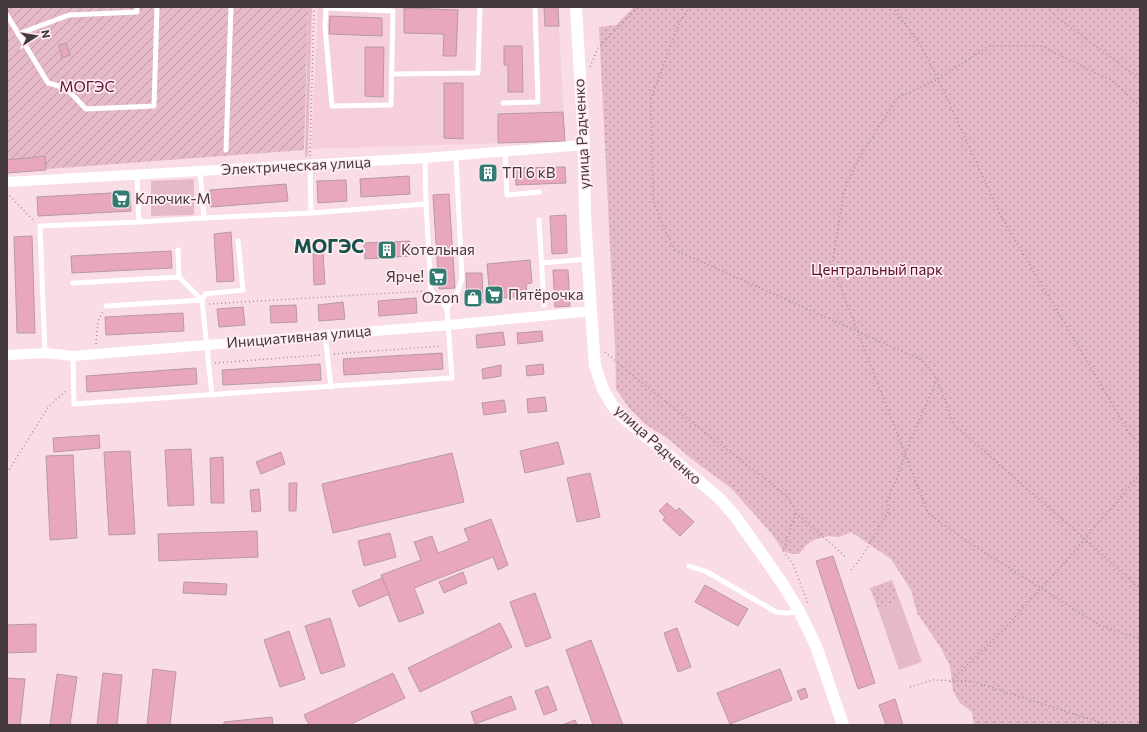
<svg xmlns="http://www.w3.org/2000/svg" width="1147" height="732" font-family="Commissioner,sans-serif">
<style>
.built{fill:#f5cfdc}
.grass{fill:#e5b9c7}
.park{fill:url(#park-dots)}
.garden{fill:url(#garden-furrows)}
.building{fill:#e9a7be;stroke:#b69aa3}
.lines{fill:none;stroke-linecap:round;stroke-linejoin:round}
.path{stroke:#a59096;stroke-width:1.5;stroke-dasharray:1 3;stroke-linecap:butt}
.service{stroke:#fff;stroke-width:5}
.minor{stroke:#fff;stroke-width:10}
.tertiary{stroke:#fff;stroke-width:12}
.labels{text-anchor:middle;stroke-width:3.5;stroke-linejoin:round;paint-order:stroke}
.park-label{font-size:15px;fill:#5b0f34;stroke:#ffedf2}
.street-label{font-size:15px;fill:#44393c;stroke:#ffedf2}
.poi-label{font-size:15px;fill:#44393c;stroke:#ffedf2;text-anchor:start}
.district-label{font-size:19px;font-weight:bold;fill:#16514b;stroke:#ffedf2}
</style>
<defs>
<pattern id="park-dots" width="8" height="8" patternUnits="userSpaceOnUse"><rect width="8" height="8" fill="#e5b9c7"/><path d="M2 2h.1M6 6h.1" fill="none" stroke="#bb97a3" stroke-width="1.8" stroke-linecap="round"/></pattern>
<pattern id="garden-furrows" width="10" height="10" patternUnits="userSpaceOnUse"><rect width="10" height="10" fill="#e5b9c7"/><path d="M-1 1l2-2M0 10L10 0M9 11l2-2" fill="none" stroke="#bb97a3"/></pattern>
</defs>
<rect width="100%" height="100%" fill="#fadce5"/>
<path class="built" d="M318 7H558L565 141 311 149Z"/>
<g class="grass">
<path d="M308 7H312L308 155 305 158Z"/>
<path d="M194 179V215L151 216V181Z"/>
<path d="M900 601 922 662 899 670 878 609Z"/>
</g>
<g class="park">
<path d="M634 7H1140V725H974L972 712 960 703 953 691 950 666 941 648 917 613 911 590 891 559 851 532 839 537 828 536 816 539 806 545 799 554H792L783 551 772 534 731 488 693 460 667 438 645 424 629 408 616 389 615 346 599 27 616 25Z"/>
<path d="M892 580 900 601 878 609 870 588Z"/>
</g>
<path class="garden" d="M7 7H308L304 150 7 172Z"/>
<g class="building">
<path d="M544 7H558L559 26H545Z"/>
<path d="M404 8 458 10 456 56H443L444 34 404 33Z"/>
<path d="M330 16 382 18V36L329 34Z"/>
<path d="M66 43 70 55 62 58 59 45Z"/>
<path d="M504 46H522L523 92H508V65H504Z"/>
<path d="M365 47H384L383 97 365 96Z"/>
<path d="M444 83H463V139L444 138Z"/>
<path d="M563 112 565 141 498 143V114Z"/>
<path d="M45 156 46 170 7 173V160Z"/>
<path d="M493 165 494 179 482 180 481 166Z"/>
<path d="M565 167 566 183 516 185 515 168Z"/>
<path d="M409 176 410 194 361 197 360 179Z"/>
<path d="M346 180 347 201 318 203 317 181Z"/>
<path d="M286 184 288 201 211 207 210 190Z"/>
<path d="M130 192 131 211 38 216 37 197Z"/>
<path d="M449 194 455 288 439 289 433 195Z"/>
<path d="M566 215 567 253 552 254 550 216Z"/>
<path d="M231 232 234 281 217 282 214 234Z"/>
<path d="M32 236 35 333H17L14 237Z"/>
<path d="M410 241 411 256 365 259 364 243Z"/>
<path d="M171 251 172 268 72 273 71 256Z"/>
<path d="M313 253H323L325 284 314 285Z"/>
<path d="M530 260 532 283 526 284 527 296 490 299 487 264Z"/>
<path d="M553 270H568L570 306 555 307Z"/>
<path d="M466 273H482L483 303 467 304Z"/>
<path d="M416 298 417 313 379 316 378 301Z"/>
<path d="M343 302 345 319 319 321 318 305Z"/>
<path d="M296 305 297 322 271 323 270 306Z"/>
<path d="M243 307 245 325 219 327 217 309Z"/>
<path d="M183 313 184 331 106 335 105 317Z"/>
<path d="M542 331 543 341 518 344 517 333Z"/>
<path d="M503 332 505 345 477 348 476 335Z"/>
<path d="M442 353 443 369 344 375 343 359Z"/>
<path d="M320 364 321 380 223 385 222 370Z"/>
<path d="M543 364 544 374 527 376 526 366Z"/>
<path d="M501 365V376L483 379 482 369Z"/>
<path d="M196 368 197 384 87 392 86 376Z"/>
<path d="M545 397 547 411 528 413 527 399Z"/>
<path d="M504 400 506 412 484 415 482 403Z"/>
<path d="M99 435 100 448 54 452 53 438Z"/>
<path d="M558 442 564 464 525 473 520 451Z"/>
<path d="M191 449 194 505 168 506 165 450Z"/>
<path d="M130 451 135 534 109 535 104 452Z"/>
<path d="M281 452 285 464 261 474 256 462Z"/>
<path d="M452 453 464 502 333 533 322 484Z"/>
<path d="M73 455 77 538 50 540 46 456Z"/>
<path d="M223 457 224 503H211L210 458Z"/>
<path d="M590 473 600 517 577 522 567 478Z"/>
<path d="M289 483H297L296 511H289Z"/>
<path d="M259 489 261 511 252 512 250 490Z"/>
<path d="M667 503 676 511 679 508 694 522 680 536 663 520 665 517 659 511Z"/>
<path d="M491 519 508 565 498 570 493 557 414 588 424 613 399 622 381 575 421 560 414 542 432 536 438 553 469 541 464 529Z"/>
<path d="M257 531 258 557 159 561 158 534Z"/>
<path d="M390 533 396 557 364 566 358 541Z"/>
<path d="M833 556 875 683 858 689 816 561Z"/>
<path d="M463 572 467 583 444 593 439 582Z"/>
<path d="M382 578 389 594 359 607 352 591Z"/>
<path d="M184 582 227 584 226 595 183 593Z"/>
<path d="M705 585 748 609 738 626 695 602Z"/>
<path d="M535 593 551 638 526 647 510 602Z"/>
<path d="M330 618 345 666 321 674 305 626Z"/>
<path d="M500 623 512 647 420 692 408 668Z"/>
<path d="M36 624V652L7 653V625Z"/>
<path d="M677 628 691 667 678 672 664 633Z"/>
<path d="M289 631 305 679 280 687 264 640Z"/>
<path d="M591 640 623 725H593L566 650Z"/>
<path d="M153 669 176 672 170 725H147Z"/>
<path d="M780 669 792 700 730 724 717 693Z"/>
<path d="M103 673 122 675 117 725H97Z"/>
<path d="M393 673 405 698 349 725H309L304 715Z"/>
<path d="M57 674 77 677 70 725H50Z"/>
<path d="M7 678 25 679 20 725H7Z"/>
<path d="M548 686 557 710 544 715 535 691Z"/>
<path d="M805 688 808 697 801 700 797 691Z"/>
<path d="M511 696 516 709 475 724 471 712Z"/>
<path d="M895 699 903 725H886L879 705Z"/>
<path d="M272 717 273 725H224V722Z"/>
<path d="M575 720 577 725H562Z"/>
</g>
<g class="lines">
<g class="path">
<path d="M690 7 680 21 651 99 653 200 666 233 675 250 922 360 937 379 954 425 1085 539 1140 589"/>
<path d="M893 7 923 49 938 79 1001 216 1130 434 1140 444"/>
<path d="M1047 7 1057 17 1140 79"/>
<path d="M590 67 598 48 639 7"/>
<path d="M1140 106 1114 82 1042 46H989L938 79 897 98 859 158 844 191 832 265 928 513 962 538 1099 625 1140 639"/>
<path d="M310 156 314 7"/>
<path d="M7 193 35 222"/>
<path d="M209 304 425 291"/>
<path d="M96 344 98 321 103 311"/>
<path d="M605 352 657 395 788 497 796 512 783 551 794 566 808 604"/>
<path d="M334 354 442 346"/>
<path d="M215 363 321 355"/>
<path d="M7 473 49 406 66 391"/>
<path d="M796 513 847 558"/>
<path d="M851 570 861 558 889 511 887 500 898 476 905 454 937 379"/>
<path d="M950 682 1007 626 1066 561 1140 474"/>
<path d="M910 687 933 680 971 681 1108 725"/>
</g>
<g class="service">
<path d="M326 8 393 11 391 105 332 106 325 26Z"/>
<path d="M7 15 48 83 66 88 86 109 154 106 157 7"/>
<path d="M18 34 69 15 137 12V7"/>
<path d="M392 74 478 73 480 7"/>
<path d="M503 103 538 102 535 7"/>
<path d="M226 150 231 7"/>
<path d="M505 152 507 195 539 192"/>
<path d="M310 165 311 213 426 204"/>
<path d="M200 171 204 218 311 213"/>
<path d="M539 220 544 305"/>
<path d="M139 222 204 218"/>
<path d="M178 250 179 277 202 300 205 294 243 290 238 241"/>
<path d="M542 263 588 259"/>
<path d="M73 283 179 277"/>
<path d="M106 306 202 300 212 395"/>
<path d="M447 308 456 296 462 279 456 156"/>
<path d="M325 335 331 387"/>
<path d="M45 353 40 226 139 222 137 174"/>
<path d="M73 356 74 404 452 378 447 308 431 291 426 204 425 158"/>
<path d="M689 566 707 572 776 612 786 613 798 612"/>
</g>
<g class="minor">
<path d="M7 182 425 158 584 145"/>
<path d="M7 355 45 353 73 356 449 325 591 311"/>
</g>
<path class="tertiary" d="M576 7 584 145 585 216 591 311 595 366 603 389 612 405 623 417 719 498 735 516 782 583 799 611 816 646 843 725"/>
</g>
<defs>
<symbol id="building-square" viewBox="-11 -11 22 22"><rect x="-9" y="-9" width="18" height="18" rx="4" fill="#327a72" stroke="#ffedf2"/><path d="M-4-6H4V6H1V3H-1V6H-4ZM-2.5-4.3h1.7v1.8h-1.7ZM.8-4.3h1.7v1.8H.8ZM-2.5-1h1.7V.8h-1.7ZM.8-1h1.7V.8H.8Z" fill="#fff"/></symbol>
<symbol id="supermarket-square" viewBox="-11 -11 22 22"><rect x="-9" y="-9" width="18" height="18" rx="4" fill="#327a72" stroke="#ffedf2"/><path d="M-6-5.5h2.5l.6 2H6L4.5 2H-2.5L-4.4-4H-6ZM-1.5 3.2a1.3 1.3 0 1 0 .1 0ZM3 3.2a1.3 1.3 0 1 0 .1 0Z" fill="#fff"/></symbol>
<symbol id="shop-square" viewBox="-11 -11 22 22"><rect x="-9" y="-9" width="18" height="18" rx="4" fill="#327a72" stroke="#ffedf2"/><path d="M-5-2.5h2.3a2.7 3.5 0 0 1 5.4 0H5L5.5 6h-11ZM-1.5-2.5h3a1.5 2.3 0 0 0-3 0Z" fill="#fff"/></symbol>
</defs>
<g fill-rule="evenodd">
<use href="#building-square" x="477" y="162" width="22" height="22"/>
<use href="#supermarket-square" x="110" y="188" width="22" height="22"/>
<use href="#building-square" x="376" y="239" width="22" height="22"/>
<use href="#supermarket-square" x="427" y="266" width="22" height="22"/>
<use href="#supermarket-square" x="483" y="284" width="22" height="22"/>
<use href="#shop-square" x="462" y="287" width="22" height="22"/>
</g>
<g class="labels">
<g class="park-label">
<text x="87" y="92">МОГЭС</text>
<text x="877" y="275">Центральный парк</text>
</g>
<g class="street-label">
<text transform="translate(582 134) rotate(-93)" y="5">улица Радченко</text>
<text transform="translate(296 166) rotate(-3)" y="5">Электрическая улица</text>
<text transform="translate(299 337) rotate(-5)" y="5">Инициативная улица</text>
<text transform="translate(658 445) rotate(42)" y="5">улица Радченко</text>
</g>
<g class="poi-label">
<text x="502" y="178">ТП 6 кВ</text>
<text x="135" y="204">Ключик-М</text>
<text x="401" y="255">Котельная</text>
<text x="424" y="282" text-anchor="end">Ярче!</text>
<text x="508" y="300">Пятёрочка</text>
<text x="459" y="303" text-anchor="end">Ozon</text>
</g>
<g class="district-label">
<text x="329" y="253">МОГЭС</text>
</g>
</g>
<rect width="1147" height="732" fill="none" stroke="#44393c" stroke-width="16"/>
<g transform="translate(36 36) rotate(78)" stroke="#ffedf2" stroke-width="3" paint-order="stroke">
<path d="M0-3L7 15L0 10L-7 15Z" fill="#44393c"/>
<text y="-6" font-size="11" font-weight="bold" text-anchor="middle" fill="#44393c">N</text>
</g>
</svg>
